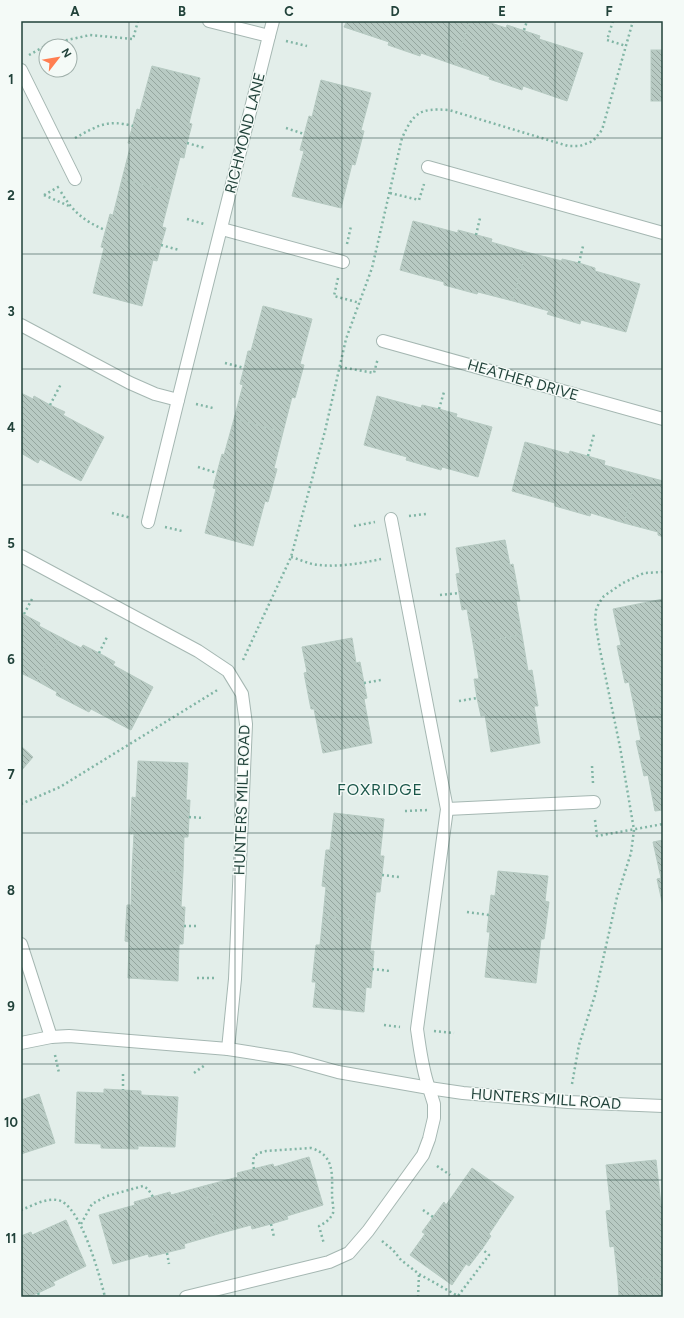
<svg xmlns="http://www.w3.org/2000/svg" width="684" height="1318" font-family="Figtree,sans-serif">
<style>
.building{fill:url(#building-back-hatch);stroke:#b5c9c1}
.lines{fill:none;stroke-linecap:round;stroke-linejoin:round}
.service-casing{stroke:#a5b7b2;stroke-width:14}
.minor-casing{stroke:#a5b7b2;stroke-width:14}
.path{stroke:#81b5a5;stroke-width:2.5;stroke-dasharray:2 3;stroke-linecap:butt}
.service{stroke:#fff;stroke-width:12}
.minor{stroke:#fff;stroke-width:12}
.grid{fill:none;stroke:#21423a;stroke-width:1;stroke-opacity:0.55}
.labels{text-anchor:middle;stroke-width:3;stroke-linejoin:round;paint-order:stroke}
.street-label{font-size:15px;fill:#21423a;stroke:#f4faf7}
.neighbourhood-label{font-size:16px;letter-spacing:1px;fill:#1a5649;stroke:#f4faf7}
.neatline{fill:none;stroke:#21423a;stroke-width:1.5}
.grid-label{font-size:13px;text-anchor:middle;font-weight:bold;fill:#21423a}
</style>
<defs>
<pattern id="building-back-hatch" width="6" height="6" patternUnits="userSpaceOnUse"><rect width="6" height="6" fill="#b8cac3"/><path d="M-1 5l2 2M0 0l6 6M5-1l2 2" fill="none" stroke="#95a69f"/></pattern>
</defs>
<rect width="100%" height="100%" fill="#e3eeea"/>
<g class="building">
<path d="M347 21H470L455 65 421 53 420 56 388 45 389 42 344 27Z"/>
<path d="M470 21H485L506 28 507 25 540 36 539 39 583 53 567 101 523 86 522 90 489 79 490 77 455 65Z"/>
<rect x="651" y="50" width="12" height="51"/>
<path d="M152 66 200 78 189 123 192 124 187 143 184 158 180 157 171 192 122 179 131 144 128 143 137 109 140 110Z"/>
<path d="M321 80 371 93 361 130 364 131 355 165 352 164 341 208 292 196 304 151 300 150 309 116 312 117Z"/>
<path d="M122 179 171 192 162 227 166 228 161 245 157 261 153 260 142 306 93 293 104 248 101 247 110 214 113 215Z"/>
<path d="M413 221 458 233V230L492 239 491 242 526 252 513 301 478 292 477 294 444 285V282L400 270Z"/>
<path d="M526 252 562 261V259L579 263 595 268V271L640 284 626 332 581 320 580 324 547 314 549 311 513 301Z"/>
<path d="M263 306 312 319 300 364 304 365 295 398 292 397 283 432 234 419 243 385 240 384 244 368 248 351H251Z"/>
<path d="M21 393 33 399 34 396 50 405 65 412 63 415 104 437 81 481 40 459 38 463 21 453Z"/>
<path d="M377 396 421 408 422 405 439 409 457 414 456 417 492 427 478 477 442 467 441 470 406 460 407 457 364 445Z"/>
<path d="M234 419 283 432 274 468 277 469 268 502 265 501 253 546 205 533 216 489 213 488 222 454 224 455Z"/>
<path d="M525 442 569 454 570 451 605 461 604 465 637 474 624 523 591 513 590 516 555 506V503L512 491Z"/>
<path d="M637 474 663 481V537L658 535V532L624 523Z"/>
<path d="M505 540 510 565 513 564 520 601H516L522 635 473 643 467 609 462 610 459 593 456 574 460 573 456 548Z"/>
<path d="M663 599V705L635 711 629 682 625 683 617 646 621 645 613 609Z"/>
<path d="M21 613 40 623 39 626 60 637 37 681 21 673Z"/>
<path d="M522 635 528 671 532 670 538 706H534L540 743 491 752 485 715 481 716 477 698 474 679H479L473 643Z"/>
<path d="M60 637 81 648 83 645 99 653 115 662 113 665 153 687 131 730 91 709 89 712 56 695 57 692 37 681Z"/>
<path d="M352 638 356 663 360 662 364 683 367 698 364 699 372 743 323 753 314 709H311L304 673 307 672 302 647Z"/>
<path d="M663 705V810L655 811 648 775 644 776 636 741 641 740 635 711Z"/>
<path d="M21 746 33 757 21 771Z"/>
<path d="M138 761 188 763 186 800H190L188 837H184L183 872 132 869 134 834H130L132 797 136 798Z"/>
<path d="M334 813 384 819 380 856H384L380 892H376L373 921 323 916 326 887 322 886 326 850H330Z"/>
<path d="M663 840V906L657 879 661 878 653 842Z"/>
<path d="M132 869 183 872 181 907H185L183 944H179L178 981 128 978 129 942 125 941 127 905H131Z"/>
<path d="M498 871 548 876 545 901 549 902 544 939H541L536 983 485 977 490 932H487L491 895 495 896Z"/>
<path d="M323 916 373 921 370 951H374L371 988 366 987 364 1012 313 1007 316 982H312L316 945H320Z"/>
<path d="M104 1089 141 1091V1095L178 1097 175 1147 138 1146V1149L101 1148V1144L75 1143 77 1092 104 1093Z"/>
<path d="M39 1094 55 1143 21 1154V1100Z"/>
<path d="M309 1157 323 1205 287 1216 288 1219 271 1224 252 1229 251 1225 218 1234 204 1186 238 1177 237 1173 273 1164 274 1167Z"/>
<path d="M656 1160 661 1205 663 1204V1277L618 1281 614 1246 610 1247 606 1211 611 1210 606 1165Z"/>
<path d="M472 1168 514 1197 489 1234 491 1236 482 1249 469 1266 466 1264 452 1285 410 1255 425 1234 422 1232 444 1202 446 1205Z"/>
<path d="M204 1186 218 1234 184 1244 185 1248 149 1257 148 1254 113 1264 99 1215 135 1205 134 1202 170 1192 171 1195Z"/>
<path d="M66 1220 86 1266 53 1282 55 1285 38 1293 28 1297H21V1236L31 1232 32 1235Z"/>
<path d="M663 1277V1297H619L618 1281Z"/>
</g>
<g class="lines">
<defs>
<g id="service">
<path d="M269 36 273 21"/>
<path d="M21 70 75 179"/>
<path d="M428 167 663 233"/>
<path d="M222 229 343 262"/>
<path d="M383 341 663 419"/>
<path d="M391 519 447 809 417 1029C420 1049 422 1069 429 1088"/>
<path d="M148 522 178 400"/>
<path d="M447 809 594 802"/>
<path d="M21 944 51 1037"/>
</g>
<g id="minor">
<path d="M21 325 130 383 155 394 178 400 269 36 209 21"/>
<path d="M21 556 198 651 228 671 242 694 246 724 235 979 228 1049"/>
<path d="M21 1043 51 1037 69 1036 228 1049 291 1059 338 1072 429 1088 463 1093 568 1102 663 1106"/>
<path d="M186 1297 329 1262 349 1253 368 1231 423 1155 429 1139 434 1118V1104L429 1088"/>
</g>
</defs>
<use href="#service" class="service-casing"/>
<use href="#minor" class="minor-casing"/>
<g class="path">
<path d="M613 21 607 40 626 46"/>
<path d="M524 30 527 21"/>
<path d="M286 41 307 46"/>
<path d="M29 55 49 44 90 35 133 39 138 21"/>
<path d="M286 128 304 134"/>
<path d="M75 138C97 126 107 119 133 126"/>
<path d="M187 143 205 148"/>
<path d="M61 192C73 212 84 221 105 230"/>
<path d="M390 193 419 200 424 184"/>
<path d="M44 195 60 186"/>
<path d="M44 195 69 206"/>
<path d="M187 219 204 224"/>
<path d="M476 235 480 218"/>
<path d="M347 244 351 226"/>
<path d="M161 245 179 250"/>
<path d="M579 263 583 246"/>
<path d="M338 278 334 296 360 303"/>
<path d="M225 363 244 368"/>
<path d="M340 367 374 373 378 358"/>
<path d="M196 404 213 408"/>
<path d="M50 405 61 384"/>
<path d="M439 409 444 392"/>
<path d="M588 456 594 434"/>
<path d="M198 467 217 473"/>
<path d="M112 513 131 518"/>
<path d="M409 516 426 514"/>
<path d="M354 526 375 522"/>
<path d="M165 527 182 531"/>
<path d="M291 557C298 559 305 562 312 564 335 568 358 564 381 559"/>
<path d="M440 595 459 593"/>
<path d="M24 614 32 599"/>
<path d="M99 653 107 637"/>
<path d="M243 660 291 557 325 431 346 339 372 268 402 138C414 112 420 108 449 110L568 146H580L593 141 602 130 633 21"/>
<path d="M364 683 381 680"/>
<path d="M459 701 477 698"/>
<path d="M592 766 593 783"/>
<path d="M21 804 60 787 219 689"/>
<path d="M405 811 428 810"/>
<path d="M189 817 204 818"/>
<path d="M595 820 597 836 663 824"/>
<path d="M382 875 399 877"/>
<path d="M467 912 489 915"/>
<path d="M184 926H199"/>
<path d="M372 969 390 971"/>
<path d="M197 978H217"/>
<path d="M384 1025 400 1027"/>
<path d="M434 1031 454 1033"/>
<path d="M55 1055 59 1073"/>
<path d="M194 1073 205 1065"/>
<path d="M123 1074V1090"/>
<path d="M572 1084 579 1045 595 995 617 897 631 853 634 830 620 747 600 650 595 621 596 610 599 603 604 596 623 583 644 573 663 572"/>
<path d="M437 1166 450 1175"/>
<path d="M254 1169 253 1164 254 1156 259 1153 266 1151 311 1148C335 1155 332 1175 332 1195 332 1200 334 1208 333 1213 330 1220 325 1223 319 1226L324 1244"/>
<path d="M21 1210C32 1206 45 1198 57 1200 80 1202 100 1277 105 1297"/>
<path d="M423 1210 433 1217"/>
<path d="M81 1224 92 1204 107 1196 143 1186 148 1189 153 1197"/>
<path d="M271 1224 274 1237"/>
<path d="M382 1241 393 1250 401 1260 419 1274 458 1296 489 1255 482 1249"/>
<path d="M167 1253 169 1264"/>
<path d="M38 1293 40 1297"/>
<path d="M418 1297 419 1274"/>
</g>
<use href="#service" class="service"/>
<use href="#minor" class="minor"/>
</g>
<path class="grid" d="M129 21V1297M235 21V1297M342 21V1297M449 21V1297M555 21V1297M21 138H663M21 254H663M21 369H663M21 485H663M21 601H663M21 717H663M21 833H663M21 949H663M21 1064H663M21 1180H663"/>
<g class="labels">
<g class="street-label">
<text transform="translate(245 133) rotate(-76)" y="5">RICHMOND LANE</text>
<text transform="translate(523 380) rotate(16)" y="5">HEATHER DRIVE</text>
<text transform="translate(242 800) rotate(-88)" y="5">HUNTERS MILL ROAD</text>
<text transform="translate(546 1099) rotate(4)" y="5">HUNTERS MILL ROAD</text>
</g>
<g class="neighbourhood-label">
<text x="380" y="795">FOXRIDGE</text>
</g>
</g>
<rect width="684" height="1318" fill="none" stroke="#f4faf7" stroke-width="44"/>
<g transform="translate(58 58) rotate(59)"><circle r="19" fill="#f4faf7" stroke="#a0b0ab"/>
<path d="M0-3L7 15L0 10L-7 15Z" fill="#ff7e51"/>
<text y="-6" font-size="11" font-weight="bold" text-anchor="middle" fill="#21423a">N</text>
</g>
<rect x="22" y="22" width="640" height="1274" class="neatline"/>
<g class="grid-label">
<text x="75" y="16">A</text>
<text x="182" y="16">B</text>
<text x="289" y="16">C</text>
<text x="395" y="16">D</text>
<text x="502" y="16">E</text>
<text x="609" y="16">F</text>
<text x="11" y="84">1</text>
<text x="11" y="200">2</text>
<text x="11" y="316">3</text>
<text x="11" y="432">4</text>
<text x="11" y="548">5</text>
<text x="11" y="664">6</text>
<text x="11" y="779">7</text>
<text x="11" y="895">8</text>
<text x="11" y="1011">9</text>
<text x="11" y="1127">10</text>
<text x="11" y="1243">11</text>
</g>
</svg>
